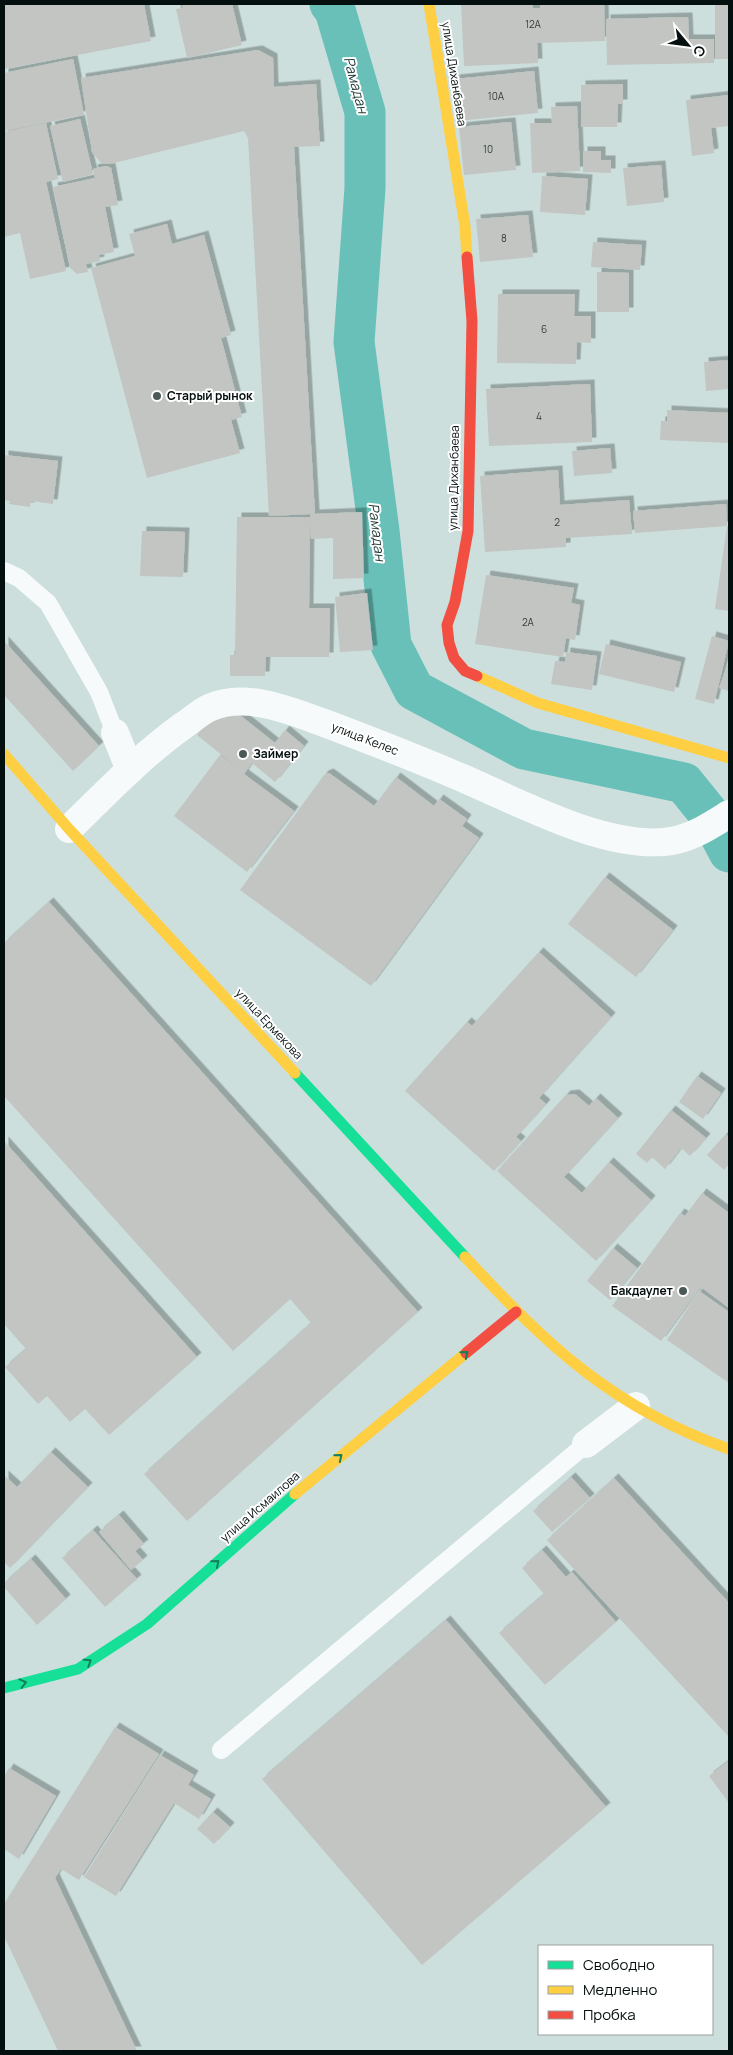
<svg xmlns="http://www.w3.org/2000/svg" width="733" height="2055" font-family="Manrope,sans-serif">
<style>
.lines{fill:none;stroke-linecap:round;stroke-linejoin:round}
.canal{stroke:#69c0b9;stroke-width:41}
.building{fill:#c2c5c2;filter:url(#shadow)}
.lane{stroke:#f7fafa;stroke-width:18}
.street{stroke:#f7fafa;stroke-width:28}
.fast{stroke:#16e098;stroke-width:11}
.slow{stroke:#ffcf43;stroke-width:11}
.jam{stroke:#f24e42;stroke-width:11}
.oneway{stroke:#0e825a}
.poi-dot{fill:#4a5857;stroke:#fff;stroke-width:2}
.labels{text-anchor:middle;stroke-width:4;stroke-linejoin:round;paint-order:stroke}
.number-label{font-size:10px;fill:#343d3c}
.street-label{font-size:12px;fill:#04100f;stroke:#fff}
.poi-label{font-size:12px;font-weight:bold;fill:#04100f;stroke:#fff;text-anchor:start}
.water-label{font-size:14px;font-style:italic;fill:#1e3835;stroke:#fff}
</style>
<defs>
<filter id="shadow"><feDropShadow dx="4.5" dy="-4.5" stdDeviation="0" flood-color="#0004"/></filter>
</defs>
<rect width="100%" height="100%" fill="#ccdfdd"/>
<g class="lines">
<path class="canal" d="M330 4 335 10 365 112V188L354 342 379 531 391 645 414 690 524 749 684 783 709 814 729 852"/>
</g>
<g class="building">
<path d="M4 4H144L151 41 4 69Z"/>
<path d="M182 4H232L242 45 187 58 176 9 183 8Z"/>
<path d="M461 4H533V8H540V4H604L605 41 537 43 538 63 464 66Z"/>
<rect x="715" y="4" width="14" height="55"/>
<path d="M688 17 689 39H714V63L607 65 606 19Z"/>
<path d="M258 50 273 58 274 87 316 84 320 146 294 147 315 514 362 512 364 578 333 579V538L311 539 310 523 309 608H330L329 657H266L265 676H230V655H235L237 517H310V514L269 516 248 138 244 131 110 164 101 163 92 152 81 78Z"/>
<path d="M73 59 84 115 4 131V73Z"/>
<path d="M534 71 538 113 458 121 455 79Z"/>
<path d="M623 84V104H618L617 127H581V85Z"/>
<path d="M729 95V126L711 128 714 153 692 156 686 100Z"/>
<path d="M577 106 580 171 532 173 530 123H552L551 107Z"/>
<path d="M80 119 93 174 63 182 50 126Z"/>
<path d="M511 122 516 170 464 175 459 127Z"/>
<path d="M46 123 58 179 46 182 66 271 30 279 20 233 4 237V132Z"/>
<path d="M583 151H601V160H611V173L583 172Z"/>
<path d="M661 165 664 202 627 206 623 168Z"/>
<path d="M106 166 111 168 118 205 105 207 114 252 99 255 100 261 86 264 88 272 77 274 70 268 53 187 95 178 93 169Z"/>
<path d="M542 176 588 179 585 215 540 212Z"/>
<path d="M528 215 533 257 480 262 476 219Z"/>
<path d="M167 224 172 244 204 235 231 335 221 338 242 417 231 420 240 453 147 478 91 268 135 256 129 234Z"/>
<path d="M593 242 642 245 640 270 591 267Z"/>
<path d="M597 272 629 273V312H597Z"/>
<path d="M498 294H575L574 316H591V343L577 342 576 364 497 363Z"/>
<path d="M729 360V389L706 391 704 362Z"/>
<path d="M590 384 592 442 489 446 486 389Z"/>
<path d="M667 410 729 413V443L660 440 661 421H667Z"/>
<path d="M610 448 612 473 574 476 572 451Z"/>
<path d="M4 455 58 461 53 504 31 501 30 507 9 504 10 501 4 500Z"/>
<path d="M558 470 560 505 629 500 632 534 566 538V547L485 552 480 476Z"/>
<path d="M726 504 727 526 635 533 633 511Z"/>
<path d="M727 526H729V611L715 609Z"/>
<path d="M142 531 185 532 183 577 140 576Z"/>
<path d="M486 575 574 588 571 603 580 605 575 640 566 638 563 657 475 644Z"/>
<path d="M367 593 373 650 340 652 335 597Z"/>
<path d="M712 636 729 641 714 704 695 699Z"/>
<path d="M4 641 99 746 73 771 4 695Z"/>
<path d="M606 644 681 662 674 692 599 674Z"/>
<path d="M566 652 597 656 592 690 551 684 555 661 565 662Z"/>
<path d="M729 661V691L719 688Z"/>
<path d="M236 712 275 743 285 730 304 746 275 782 252 763 244 774 294 811 247 872 174 816 220 755 239 769 197 735 211 718Z"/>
<path d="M329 773 374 806 396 777 434 806 439 799 467 819 462 826 479 838 371 986 240 890 324 775Z"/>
<path d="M605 877 673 930 636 977 568 924Z"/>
<path d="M49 902 418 1312 187 1521 144 1474 311 1323 290 1299 233 1351 4 1096V943Z"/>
<path d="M539 952 611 1017 539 1098 546 1104 516 1137 521 1141 494 1171 405 1091 467 1022 472 1026Z"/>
<path d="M697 1076 721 1093 703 1119 679 1102Z"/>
<path d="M575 1094 589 1106 596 1098 618 1118 564 1177 582 1193 609 1162 651 1200 596 1261 497 1171 566 1095Z"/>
<path d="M671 1110 706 1138 690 1156 681 1148 665 1169 652 1157 647 1163 636 1154Z"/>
<path d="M726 1134 729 1137V1164L724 1170 707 1155Z"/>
<path d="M4 1141 197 1357 109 1435 85 1409 70 1422 47 1396 38 1404 5 1367 26 1349 4 1324Z"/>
<path d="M702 1193 729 1213V1308L701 1287 661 1341 612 1306 680 1213 685 1216Z"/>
<path d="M613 1248 637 1268 610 1300 587 1281Z"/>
<path d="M699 1291 729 1312V1383L667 1340Z"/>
<path d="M51 1452 88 1487 10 1568 4 1562V1475L17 1487Z"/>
<path d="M571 1477 590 1498 552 1532 533 1511Z"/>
<path d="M614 1478 729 1603V1737L547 1540Z"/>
<path d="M119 1515 144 1544 135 1551 143 1560 131 1570 99 1532Z"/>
<path d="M93 1530 137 1579 105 1607 62 1558Z"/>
<path d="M542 1550 566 1577 572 1572 616 1622 545 1685 499 1633 544 1594 522 1568Z"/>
<path d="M31 1559 66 1599 37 1625 4 1587V1583Z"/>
<path d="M446 1620 606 1807 422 1965 262 1779Z"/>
<path d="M115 1727 159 1754 79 1880 61 1869 55 1878 137 2051H58L4 1936V1904Z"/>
<path d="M160 1755 194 1775 188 1785 211 1799 199 1819 174 1803 116 1896 84 1877Z"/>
<path d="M729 1761V1803L709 1776Z"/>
<path d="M9 1768 56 1796 19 1859 4 1849V1777Z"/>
<path d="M213 1812 230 1827 214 1844 197 1829Z"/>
</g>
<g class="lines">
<g class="lane">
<path d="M4 571 19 578 48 603 99 692 115 733"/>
<path d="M221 1750 586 1444"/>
</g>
<g class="street">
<path d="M115 733 130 770"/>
<path d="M69 829C106 793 142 755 184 725 192 720 200 712 209 708 244 692 286 709 319 721 367 739 413 757 460 777 519 802 600 847 664 842 689 840 708 827 729 814"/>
<path d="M586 1444 636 1406"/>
</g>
<g class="fast">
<path d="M295 1073 465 1257"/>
<path d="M4 1688 78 1669 147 1624 295 1494"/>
</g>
<g class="slow">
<path d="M429 4 465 226 467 257"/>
<path d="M477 676 538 703 729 758"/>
<path d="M4 754 69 829 295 1073"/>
<path d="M465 1257C547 1345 612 1408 729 1449"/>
<path d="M295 1494 466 1353"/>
</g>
<g class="jam">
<path d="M467 257 472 321 468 531 455 602 447 625 449 643 454 658 465 671 477 676"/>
<path d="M466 1353 516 1312"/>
</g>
</g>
<defs><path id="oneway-chevron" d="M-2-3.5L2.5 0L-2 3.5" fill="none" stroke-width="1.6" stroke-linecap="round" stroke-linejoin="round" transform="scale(1.25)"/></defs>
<g class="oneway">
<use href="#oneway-chevron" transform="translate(465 1354) rotate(-39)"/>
<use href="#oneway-chevron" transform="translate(339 1457) rotate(-39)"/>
<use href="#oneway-chevron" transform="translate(216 1563) rotate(-41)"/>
<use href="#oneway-chevron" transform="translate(88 1662) rotate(-33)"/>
<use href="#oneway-chevron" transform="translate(23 1683) rotate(-14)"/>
</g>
<g class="poi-dot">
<circle cx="157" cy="396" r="5"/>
<circle cx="243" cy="754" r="5"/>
<circle cx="683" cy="1291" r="5"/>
</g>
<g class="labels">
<g class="number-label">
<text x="533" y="28">12А</text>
<text x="496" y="100">10А</text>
<text x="488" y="153">10</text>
<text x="504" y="242">8</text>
<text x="544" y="333">6</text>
<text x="539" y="420">4</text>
<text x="557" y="526">2</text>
<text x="528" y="626">2А</text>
</g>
<g class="street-label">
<text transform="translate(454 74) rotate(81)" y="4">улица Диханбаева</text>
<text transform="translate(454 478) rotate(-89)" y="4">улица Диханбаева</text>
<text transform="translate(365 739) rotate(21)" y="4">улица Келес</text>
<text transform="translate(269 1024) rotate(47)" y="4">улица Ермекова</text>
<text transform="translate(260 1507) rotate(-41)" y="4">улица Исмаилова</text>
</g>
<g class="poi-label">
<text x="167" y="400">Старый рынок</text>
<text x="253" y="758">Займер</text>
<text x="673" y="1295" text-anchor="end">Бакдаулет</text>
</g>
<g class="water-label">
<text transform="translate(356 85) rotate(75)" y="5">Рамадан</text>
<text transform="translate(377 532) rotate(83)" y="5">Рамадан</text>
</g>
</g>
<rect width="733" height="2055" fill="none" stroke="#04100f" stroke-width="10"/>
<rect x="538" y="1945" width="175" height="90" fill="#ffffff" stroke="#9b9f9f"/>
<rect x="548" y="1961" width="25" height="8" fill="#16e098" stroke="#9b9f9f"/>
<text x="583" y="1970" font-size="15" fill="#04100f">Свободно</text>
<rect x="548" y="1986" width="25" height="8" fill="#ffcf43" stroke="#9b9f9f"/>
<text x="583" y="1995" font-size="15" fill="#04100f">Медленно</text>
<rect x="548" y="2011" width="25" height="8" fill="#f24e42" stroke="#9b9f9f"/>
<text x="583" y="2020" font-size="15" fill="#04100f">Пробка</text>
<g transform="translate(688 45) rotate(119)" stroke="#ffffff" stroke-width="4" paint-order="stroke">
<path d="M0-4L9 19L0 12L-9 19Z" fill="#04100f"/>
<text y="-8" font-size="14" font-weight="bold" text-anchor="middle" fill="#04100f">С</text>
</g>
</svg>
